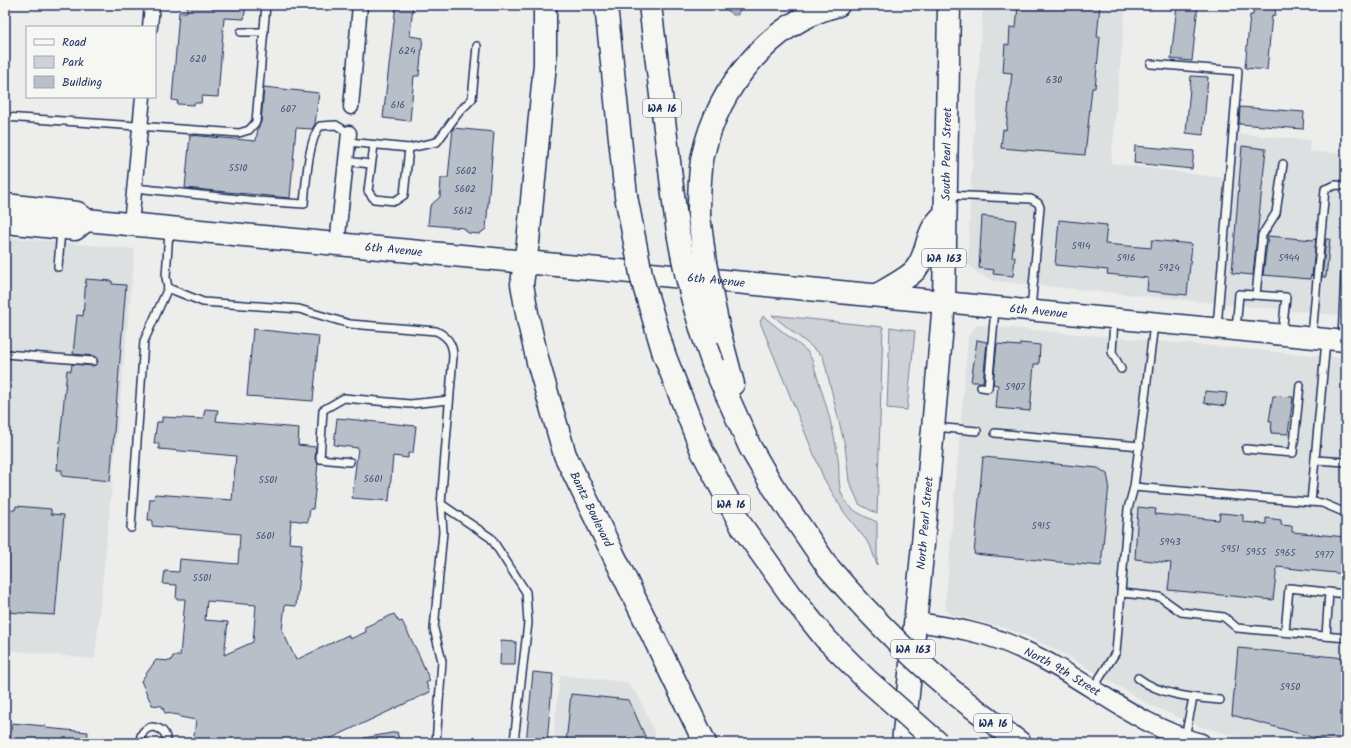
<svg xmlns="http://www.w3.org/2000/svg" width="1351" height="748" font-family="Kalam,sans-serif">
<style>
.built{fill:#dde0e1}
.green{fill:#ced2d7;stroke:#74809a}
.water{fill:#a5acbc;stroke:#6e7a96}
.building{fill:#b9bfc8;stroke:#1b2f5e;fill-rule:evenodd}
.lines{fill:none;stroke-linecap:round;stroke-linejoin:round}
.service-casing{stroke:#1b2f5e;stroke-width:10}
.minor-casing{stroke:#1b2f5e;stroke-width:17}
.tertiary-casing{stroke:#1b2f5e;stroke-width:21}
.secondary-casing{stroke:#1b2f5e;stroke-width:23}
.primary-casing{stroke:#1b2f5e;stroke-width:25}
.motorway-casing{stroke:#1b2f5e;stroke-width:25}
.service{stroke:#f6f6f2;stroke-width:7}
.minor{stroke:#f6f6f2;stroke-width:14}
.tertiary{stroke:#f6f6f2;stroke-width:18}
.secondary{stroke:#f6f6f2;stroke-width:20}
.primary{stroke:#f6f6f2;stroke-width:22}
.motorway{stroke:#f6f6f2;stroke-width:22}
.motorway-bridge-casing{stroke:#1b2f5e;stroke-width:25;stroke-linecap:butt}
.motorway-bridge{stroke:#f6f6f2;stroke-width:22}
.labels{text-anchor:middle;stroke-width:3;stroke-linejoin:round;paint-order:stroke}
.number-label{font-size:10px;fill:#425378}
.shield{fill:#f6f6f2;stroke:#5d6b8a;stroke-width:1}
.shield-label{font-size:11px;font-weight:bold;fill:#1b2f5e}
.street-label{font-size:12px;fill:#1b2f5e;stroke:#f6f6f2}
</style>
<rect width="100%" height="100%" fill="#edeeec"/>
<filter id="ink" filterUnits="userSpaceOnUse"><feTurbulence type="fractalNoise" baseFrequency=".025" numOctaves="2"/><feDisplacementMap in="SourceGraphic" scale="8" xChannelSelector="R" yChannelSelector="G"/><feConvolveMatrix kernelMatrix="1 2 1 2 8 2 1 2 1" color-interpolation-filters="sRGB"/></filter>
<g filter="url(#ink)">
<g class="built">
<path d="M983 5H1126L1111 163 1224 178 1227 133 1310 140 1309 151 1346 154V316L994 281 979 274 968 264 971 181Z"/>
<path d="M5 237 135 249 95 659 5 650Z"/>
<path d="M976 325 1346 358V743H1266L1204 728 1148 704 1069 657 1027 636 1005 628 949 614 945 607 968 337Z"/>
<path d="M560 675 627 682 639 697 659 743H553Z"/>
</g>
<g class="green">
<path d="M772 315 883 327 877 514 859 504 849 481 845 446 823 356Z"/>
<path d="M763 316 807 351 812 360C822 392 833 424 838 458 840 471 837 485 843 497 850 511 864 516 877 522V565L870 545 844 512 824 479 760 322Z"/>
<path d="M890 327 915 331 907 410 887 408Z"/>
</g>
<path class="water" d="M730 5H741L738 15H732L727 10Z"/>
<g class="building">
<path d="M187 5H246L244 19 224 18 218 97 202 96 201 103H194V105L177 104 178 101 172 100 179 12H187Z"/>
<path d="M396 5H413L410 36 423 38 419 76H414L410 121 383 118Z"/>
<path d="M1018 5H1100L1097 37H1100L1095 88H1092L1085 155 1001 148 1003 129 1006 130 1012 73 1003 72 1005 44 1009 45 1010 27 1016 28Z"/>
<path d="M1177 5H1198L1192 61 1171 59Z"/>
<path d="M1254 5H1276L1275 16 1272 15 1267 70 1245 68 1250 15H1253Z"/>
<path d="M1191 76 1208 77 1203 135 1186 133Z"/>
<path d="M264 87 319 93 315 124 312 129 296 128 290 198 185 188 190 135 256 141 258 128 261 122Z"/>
<path d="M1240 107 1304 112 1303 129 1239 124Z"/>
<path d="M453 128 494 132 486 229 479 234 468 233 464 228 428 225 430 206 440 197 441 178H448Z"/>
<path d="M1135 146 1194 151 1192 169 1134 163Z"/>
<path d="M1242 146 1266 149 1253 275 1232 273Z"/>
<path d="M982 216 1016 220 1012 257H1015L1013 276 993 274 994 270 979 268Z"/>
<path d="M1059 220 1107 225 1105 244 1151 248 1152 240 1192 244 1187 295 1147 291 1148 278 1107 274 1108 270 1055 265Z"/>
<path d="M1268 236 1314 240 1316 238 1312 276 1311 275 1310 279 1263 275Z"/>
<path d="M1326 239H1330L1326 277H1322Z"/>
<path d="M86 279 112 281V284L126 285 110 481 62 476V470H57L67 370 71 371 72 364 93 366 98 362 97 359 94 356 73 354 77 315 83 316Z"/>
<path d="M253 329 319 336 313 401 247 396Z"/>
<path d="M977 340 987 342 983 382H971Z"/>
<path d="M1020 343 1040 345 1039 364H1034L1030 411 996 408 998 385 993 384 997 344 1020 346Z"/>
<path d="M1205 391 1227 393 1225 406 1204 403Z"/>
<path d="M1273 396 1293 397 1288 434 1271 433 1272 421H1269Z"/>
<path d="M205 409 218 410 216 421 299 428 298 445 316 447 315 459 318 464 313 509H310L308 522 291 520 289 543 302 544 296 606 285 605 282 630 296 660 348 635 350 639 366 632 365 627 394 614 399 622 402 621 419 655 430 681 426 683 430 692 321 743H193L196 720 180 717 179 715 165 713 162 706 152 705 141 681 156 660 171 661 173 656H180L185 599H176L177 585 163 584 165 571 179 572 180 559 238 564 240 534 152 526V520H148L150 499H154L155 494 232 500 236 456 159 449V443H154L157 422H162V417L203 419ZM207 601 256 605 253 642 224 655 228 622 205 620Z"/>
<path d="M337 418 416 426 413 453H408V458L393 456 389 501 352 498 358 448 334 445Z"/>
<path d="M983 457 1098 468 1107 474 1109 484 1101 566 974 554Z"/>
<path d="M16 506 51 509V514L64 515 55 615 5 612V510H15Z"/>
<path d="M1138 507 1156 509 1155 514 1219 520 1220 513 1243 515V522L1266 524V518L1281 520V525L1292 526V532L1346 537V574L1277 567 1273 600 1168 590 1171 563 1135 559Z"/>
<path d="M501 641 516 642 515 665H500Z"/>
<path d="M1238 648 1346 658V743H1333L1232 715Z"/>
<path d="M533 672 553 674 547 743H526Z"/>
<path d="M571 694 629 700 648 743H566Z"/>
<path d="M12 723 45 726V728L88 732 87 743H10Z"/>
<path d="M397 732 400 743H365L364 738Z"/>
</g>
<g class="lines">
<defs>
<g id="service">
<path d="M241 32H264"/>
<path d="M1151 64 1238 71 1217 327"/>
<path d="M5 117 239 133 249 130 256 122 266 5"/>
<path d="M348 142 409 148 437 142 459 112 472 99 477 46"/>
<path d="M374 145 368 191 374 199 395 201 404 195 409 148"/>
<path d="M346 161 370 164"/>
<path d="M135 188 258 201 304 204C306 184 308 141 320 126L336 125 349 133"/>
<path d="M947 195 1031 199 1038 203 1040 207 1031 310"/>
<path d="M58 267 61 230"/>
<path d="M168 288 203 302 299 309 350 324 436 331C447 336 453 343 453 356L441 504 443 532 434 629 442 661 436 743"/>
<path d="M1256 295 1262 235 1276 213 1283 164"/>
<path d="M1114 320 1112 352 1121 369"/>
<path d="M1236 330 1239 294 1286 297 1282 334"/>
<path d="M1312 336 1325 189 1336 185 1346 186"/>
<path d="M1342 340 1346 248"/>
<path d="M5 354 93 361"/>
<path d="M981 387 988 388 995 309"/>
<path d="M935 427 977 431"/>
<path d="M995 433 1140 446"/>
<path d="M1246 449 1293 453 1300 385"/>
<path d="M1315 460 1346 462"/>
<path d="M350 462 320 459 323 410 344 398 410 404 449 400"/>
<path d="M1134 487 1322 503 1346 513"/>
<path d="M1311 502 1326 341"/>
<path d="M441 504 491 538 526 592 528 623 514 741"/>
<path d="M131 528 144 341 168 288 166 277 169 230"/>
<path d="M1122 593 1160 597 1181 612 1224 617 1237 628 1346 638"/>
<path d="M1285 632 1289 588 1346 594"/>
<path d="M1326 636 1329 592"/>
<path d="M1138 678C1160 695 1193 698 1220 700"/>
<path d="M1092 690 1116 652 1128 509 1134 487 1154 324"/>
<path d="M1185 737 1193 698"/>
<path d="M141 743C139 734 144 729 152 727 162 728 167 733 166 743"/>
</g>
<g id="minor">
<path d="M150 27 152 5"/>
<path d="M351 107 360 5"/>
<path d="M131 224 143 97"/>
<path d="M337 245 349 133"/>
</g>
<g id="tertiary">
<path id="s1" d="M916 622C953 627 987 633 1021 649 1084 676 1133 725 1201 743"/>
</g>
<g id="secondary">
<path id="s2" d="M944 302 1346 341"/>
</g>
<g id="primary">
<path id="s3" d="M5 205 77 213 86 220 944 302"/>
<path d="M5 222 75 229 86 220"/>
<path id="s4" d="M525 262 522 284 528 319 538 362 565 455 705 743"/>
<path d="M877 295C887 289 909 278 916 269 931 249 923 233 945 214"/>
<path id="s5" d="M903 743 922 555 944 302 949 5"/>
</g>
<g id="motorway">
<path d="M606 5 626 196"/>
<path d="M650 5 675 211"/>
<path d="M699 216C699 196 699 175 703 155 718 88 770 22 838 5"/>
<path d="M525 262 528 242 545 64V5"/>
<path d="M719 331 733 384"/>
<path d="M664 354 702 451 741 525 793 598 825 638"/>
<path d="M713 364 750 447 772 485 828 567"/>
<path d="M967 703 1020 743"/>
</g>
</defs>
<use href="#service" class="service-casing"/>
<use href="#minor" class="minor-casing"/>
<use href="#tertiary" class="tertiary-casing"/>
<use href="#secondary" class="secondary-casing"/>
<use href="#primary" class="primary-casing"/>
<use href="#motorway" class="motorway-casing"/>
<use href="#service" class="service"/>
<use href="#minor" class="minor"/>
<use href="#tertiary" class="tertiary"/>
<use href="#secondary" class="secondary"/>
<use href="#primary" class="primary"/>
<use href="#motorway" class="motorway"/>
<defs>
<g id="motorway-bridge">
<path d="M626 196 642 279 664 354"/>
<path d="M675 211C682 266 694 312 713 364"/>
<path d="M699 216 705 263 719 331"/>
<path d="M828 567C870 616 916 663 967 703"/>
<path d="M825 638 866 679 938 743"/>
</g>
</defs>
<use href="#motorway-bridge" class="motorway-bridge-casing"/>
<use href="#motorway-bridge" class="motorway-bridge"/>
</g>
</g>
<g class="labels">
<g class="number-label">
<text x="407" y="54">624</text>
<text x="198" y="62">620</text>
<text x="1054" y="83">630</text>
<text x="398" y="108">616</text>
<text x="288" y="112">607</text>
<text x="238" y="171">5510</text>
<text x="466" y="174">5602</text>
<text x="465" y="192">5602</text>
<text x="463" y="214">5612</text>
<text x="1081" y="249">5914</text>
<text x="1126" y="261">5916</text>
<text x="1289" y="261">5944</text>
<text x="1169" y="271">5924</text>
<text x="1015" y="390">5907</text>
<text x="373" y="482">5601</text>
<text x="268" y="483">5501</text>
<text x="1041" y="529">5915</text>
<text x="265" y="539">5601</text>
<text x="1170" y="545">5943</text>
<text x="1230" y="552">5951</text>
<text x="1256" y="555">5955</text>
<text x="1285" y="556">5965</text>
<text x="1324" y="558">5977</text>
<text x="202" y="581">5501</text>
<text x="1290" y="690">5950</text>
</g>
<g class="shield">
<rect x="643" y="99" width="38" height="18" rx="3"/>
<rect x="922" y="249" width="44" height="18" rx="3"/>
<rect x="712" y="495" width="38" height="18" rx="3"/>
<rect x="891" y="640" width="44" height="18" rx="3"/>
<rect x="974" y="714" width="38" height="18" rx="3"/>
</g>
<g class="shield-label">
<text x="662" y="112">WA 16</text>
<text x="944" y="262">WA 163</text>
<text x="731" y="508">WA 16</text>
<text x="913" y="653">WA 163</text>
<text x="993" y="727">WA 16</text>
</g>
<g class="street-label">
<text dy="4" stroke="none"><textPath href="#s5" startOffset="591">South Pearl Street</textPath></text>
<text dy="4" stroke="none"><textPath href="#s3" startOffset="393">6th Avenue</textPath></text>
<text dy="4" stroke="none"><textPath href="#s3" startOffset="717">6th Avenue</textPath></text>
<text dy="4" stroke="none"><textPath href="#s2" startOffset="95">6th Avenue</textPath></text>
<text dy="4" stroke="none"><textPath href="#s4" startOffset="259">Bantz Boulevard</textPath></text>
<text dy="4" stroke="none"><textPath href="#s5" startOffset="221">North Pearl Street</textPath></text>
<text dy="4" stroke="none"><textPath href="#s1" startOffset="156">North 9th Street</textPath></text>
</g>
</g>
<rect width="1351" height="748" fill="none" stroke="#f6f6f2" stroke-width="20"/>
<rect x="10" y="10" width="1331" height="728" fill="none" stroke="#1b2f5e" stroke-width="1.5" filter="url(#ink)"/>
<rect x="26" y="26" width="130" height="72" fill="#f6f6f2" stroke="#9ea6b7"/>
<rect x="34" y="39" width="20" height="6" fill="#f6f6f2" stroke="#9ea6b7"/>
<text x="62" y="46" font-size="12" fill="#1b2f5e">Road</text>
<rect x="34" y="56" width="20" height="12" fill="#ced2d7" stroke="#9ea6b7"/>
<text x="62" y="66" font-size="12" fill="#1b2f5e">Park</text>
<rect x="34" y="76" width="20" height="12" fill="#b9bfc8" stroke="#9ea6b7"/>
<text x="62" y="86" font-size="12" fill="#1b2f5e">Building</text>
</svg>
